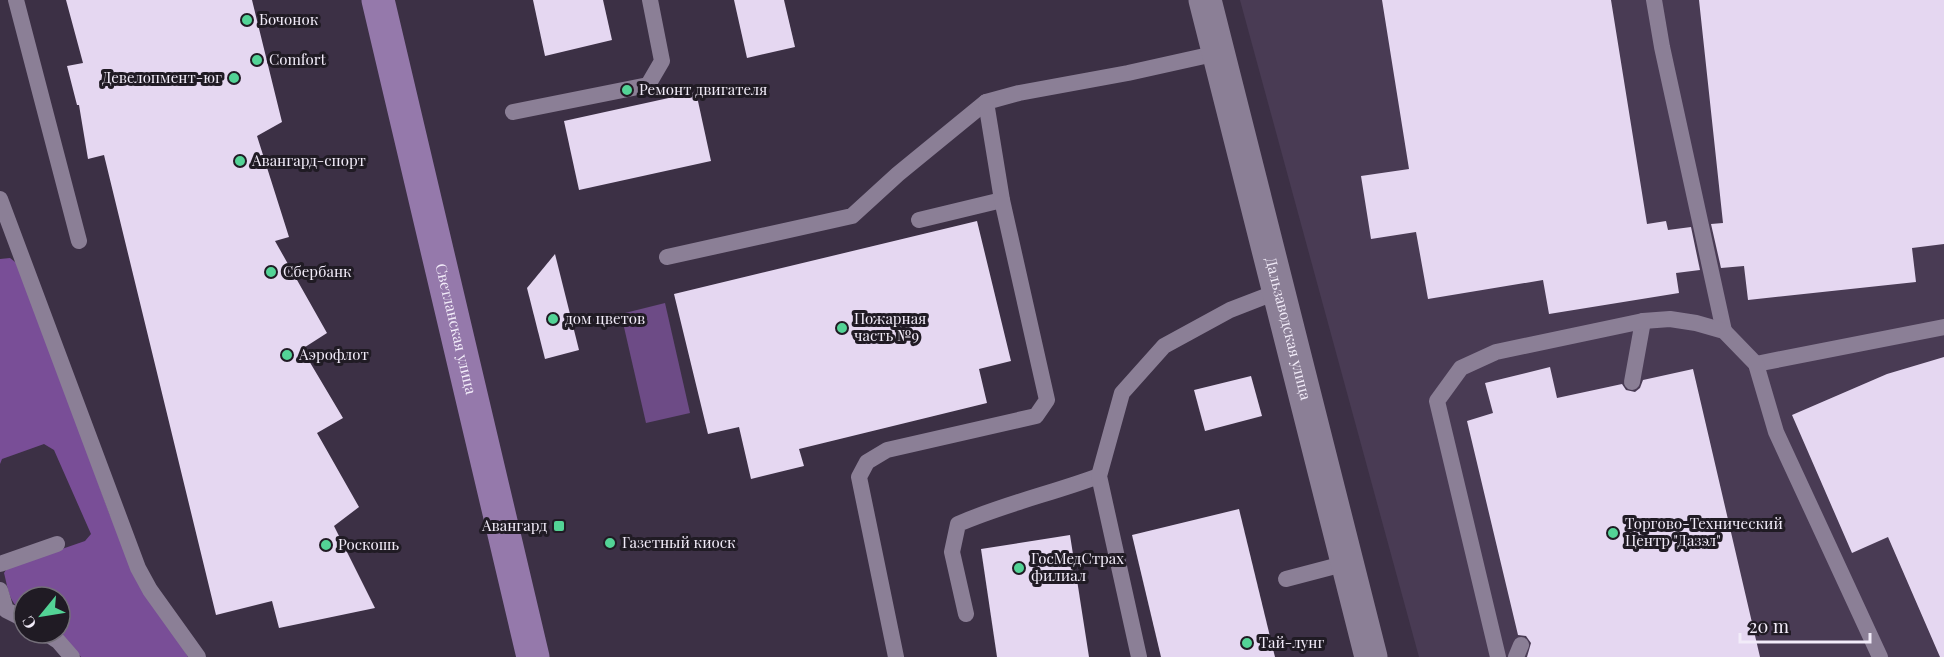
<svg xmlns="http://www.w3.org/2000/svg" width="1944" height="657" font-family="'Playfair Display',serif">
<style>
.built{fill:#493b54}
.green{fill:#6d4b86}
.forest{fill:#794e97}
.building{fill:#e5d7f1}
.lines{fill:none;stroke-linecap:round;stroke-linejoin:round}
.service{stroke:#8b7f96;stroke-width:16}
.minor{stroke:#8b7f96;stroke-width:33}
.primary{stroke:#9579ab;stroke-width:33}
.poi-dot{fill:#53d396;stroke:#201b24;stroke-width:2}
.labels{text-anchor:middle;stroke-width:6;stroke-linejoin:round;paint-order:stroke}
.poi-label{font-size:15px;fill:#f2ecf9;stroke:#201b24;text-anchor:start}
.street-label{font-size:15px;fill:#f2ecf9;stroke:#201b24}
</style>
<rect width="100%" height="100%" fill="#3c3045"/>
<path class="built" d="M1240 0H1944V657H1419Z"/>
<path class="green" d="M665 303 690 413 646 423 621 314Z"/>
<path class="forest" d="M10 258 19 265 110 515 188 657H81L60 633V597H24V611C9 605 8 588 4 573L7 568 85 541 91 534 54 450 44 444 2 459 0 464V259Z"/>
<g class="building">
<path d="M66 0H252L282 122 257 136 289 237 275 241 327 333 302 349 343 418 317 433 359 507 334 526 375 608 279 628 272 601 216 615 104 155 88 159 79 105H77L67 66 83 63Z"/>
<path d="M533 0H603L612 40 545 56Z"/>
<path d="M734 0H784L795 47 747 58Z"/>
<path d="M1382 0H1611L1647 224 1666 221 1668 230 1691 227 1700 270 1676 273 1679 293 1549 314 1543 280 1428 299 1416 232 1371 239 1361 176 1409 169Z"/>
<path d="M1699 0H1944V244L1912 248 1916 282 1748 300 1744 266 1721 268 1711 224 1723 223Z"/>
<path d="M696 92 711 161 579 190 564 121Z"/>
<path d="M977 221 1011 361 979 369 987 403 799 449 804 466 751 479 739 427 708 434 674 294Z"/>
<path d="M555 254 579 350 545 359 527 288Z"/>
<path d="M1944 357V657H1940L1888 537 1852 553 1792 415 1887 374Z"/>
<path d="M1550 367 1557 398 1622 384 1626 390 1635 392 1640 388 1643 380 1693 369 1760 657H1527L1531 643 1526 636 1518 635 1467 421 1493 413 1485 383Z"/>
<path d="M1251 376 1262 416 1205 431 1194 390Z"/>
<path d="M1239 509 1275 657H1161L1132 535Z"/>
<path d="M1070 535 1089 657H997L981 549Z"/>
</g>
<g class="lines">
<g class="service">
<path d="M16 0 79 241"/>
<path d="M1654 0 1662 47 1724 331"/>
<path d="M513 112 648 85 662 61 650 0"/>
<path d="M0 199 138 568 150 590 198 657"/>
<path d="M919 220 1002 200"/>
<path d="M667 257 852 216 898 174 986 102"/>
<path d="M1756 364 1944 327"/>
<path d="M1632 382 1643 321"/>
<path d="M0 564 57 544"/>
<path d="M1286 579 1347 563"/>
<path d="M0 590 6 610 24 619"/>
<path d="M966 614 952 552 958 524C1004 504 1053 493 1099 476"/>
<path d="M46 633 58 641 72 657"/>
<path d="M896 657 859 477 867 462 887 450 1036 416 1047 400 1002 200 986 102 1019 93 1128 73 1218 53"/>
<path d="M1139 657 1099 476 1122 393 1164 346 1230 310 1279 291"/>
<path d="M1498 657 1437 401 1461 368 1496 352 1643 321 1670 319 1696 323 1724 331 1756 364 1776 432 1880 657"/>
<path d="M1516 657 1521 645"/>
</g>
<path class="minor" id="s1" d="M1205 0 1371 657"/>
<path class="primary" id="s2" d="M378 0 533 657"/>
</g>
<g class="poi-dot">
<circle cx="247" cy="20" r="6"/>
<circle cx="257" cy="60" r="6"/>
<circle cx="234" cy="78" r="6"/>
<circle cx="627" cy="90" r="6"/>
<circle cx="240" cy="161" r="6"/>
<circle cx="271" cy="272" r="6"/>
<circle cx="553" cy="319" r="6"/>
<circle cx="842" cy="328" r="6"/>
<circle cx="287" cy="355" r="6"/>
<rect x="553" y="520" width="12" height="12" rx="3"/>
<circle cx="1613" cy="533" r="6"/>
<circle cx="610" cy="543" r="6"/>
<circle cx="326" cy="545" r="6"/>
<circle cx="1019" cy="568" r="6"/>
<circle cx="1247" cy="643" r="6"/>
</g>
<g class="labels">
<g class="poi-label">
<text x="259" y="25">Бочонок</text>
<text x="269" y="65">Comfort</text>
<text x="222" y="83" text-anchor="end">Девелопмент-юг</text>
<text x="639" y="95">Ремонт двигателя</text>
<text x="252" y="166">Авангард-спорт</text>
<text x="283" y="277">Сбербанк</text>
<text x="565" y="324">дом цветов</text>
<text x="854" y="324">Пожарная<tspan x="854" dy="17">часть №9</tspan></text>
<text x="299" y="360">Аэрофлот</text>
<text x="1625" y="529">Торгово-Технический<tspan x="1625" dy="17">Центр "Дазэл"</tspan></text>
<text x="547" y="531" text-anchor="end">Авангард</text>
<text x="622" y="548">Газетный киоск</text>
<text x="338" y="550">Роскошь</text>
<text x="1031" y="564">ГосМедСтрах<tspan x="1031" dy="17">филиал</tspan></text>
<text x="1259" y="648">Тай-лунг</text>
</g>
<g class="street-label">
<text dy="5" stroke="none"><textPath href="#s1" startOffset="339">Дальзаводская улица</textPath></text>
<text dy="5" stroke="none"><textPath href="#s2" startOffset="338">Светланская улица</textPath></text>
</g>
</g>
<g transform="translate(42 615) rotate(240)"><circle r="28" fill="#201b24" stroke="#746f79" stroke-width="1.5"/>
<path d="M0-4.5L10 22L0 15L-10 22Z" fill="#53d396"/>
<text y="-9" font-size="16" font-weight="bold" text-anchor="middle" fill="#f2ecf9">С</text>
</g>
<path d="M1740 633v9h130v-9" fill="none" stroke="#f2ecf9" stroke-width="3"/>
<text x="1749" y="633" font-size="18" fill="#f2ecf9" stroke="#201b24" stroke-width="4.5" paint-order="stroke">20 m</text>
</svg>
